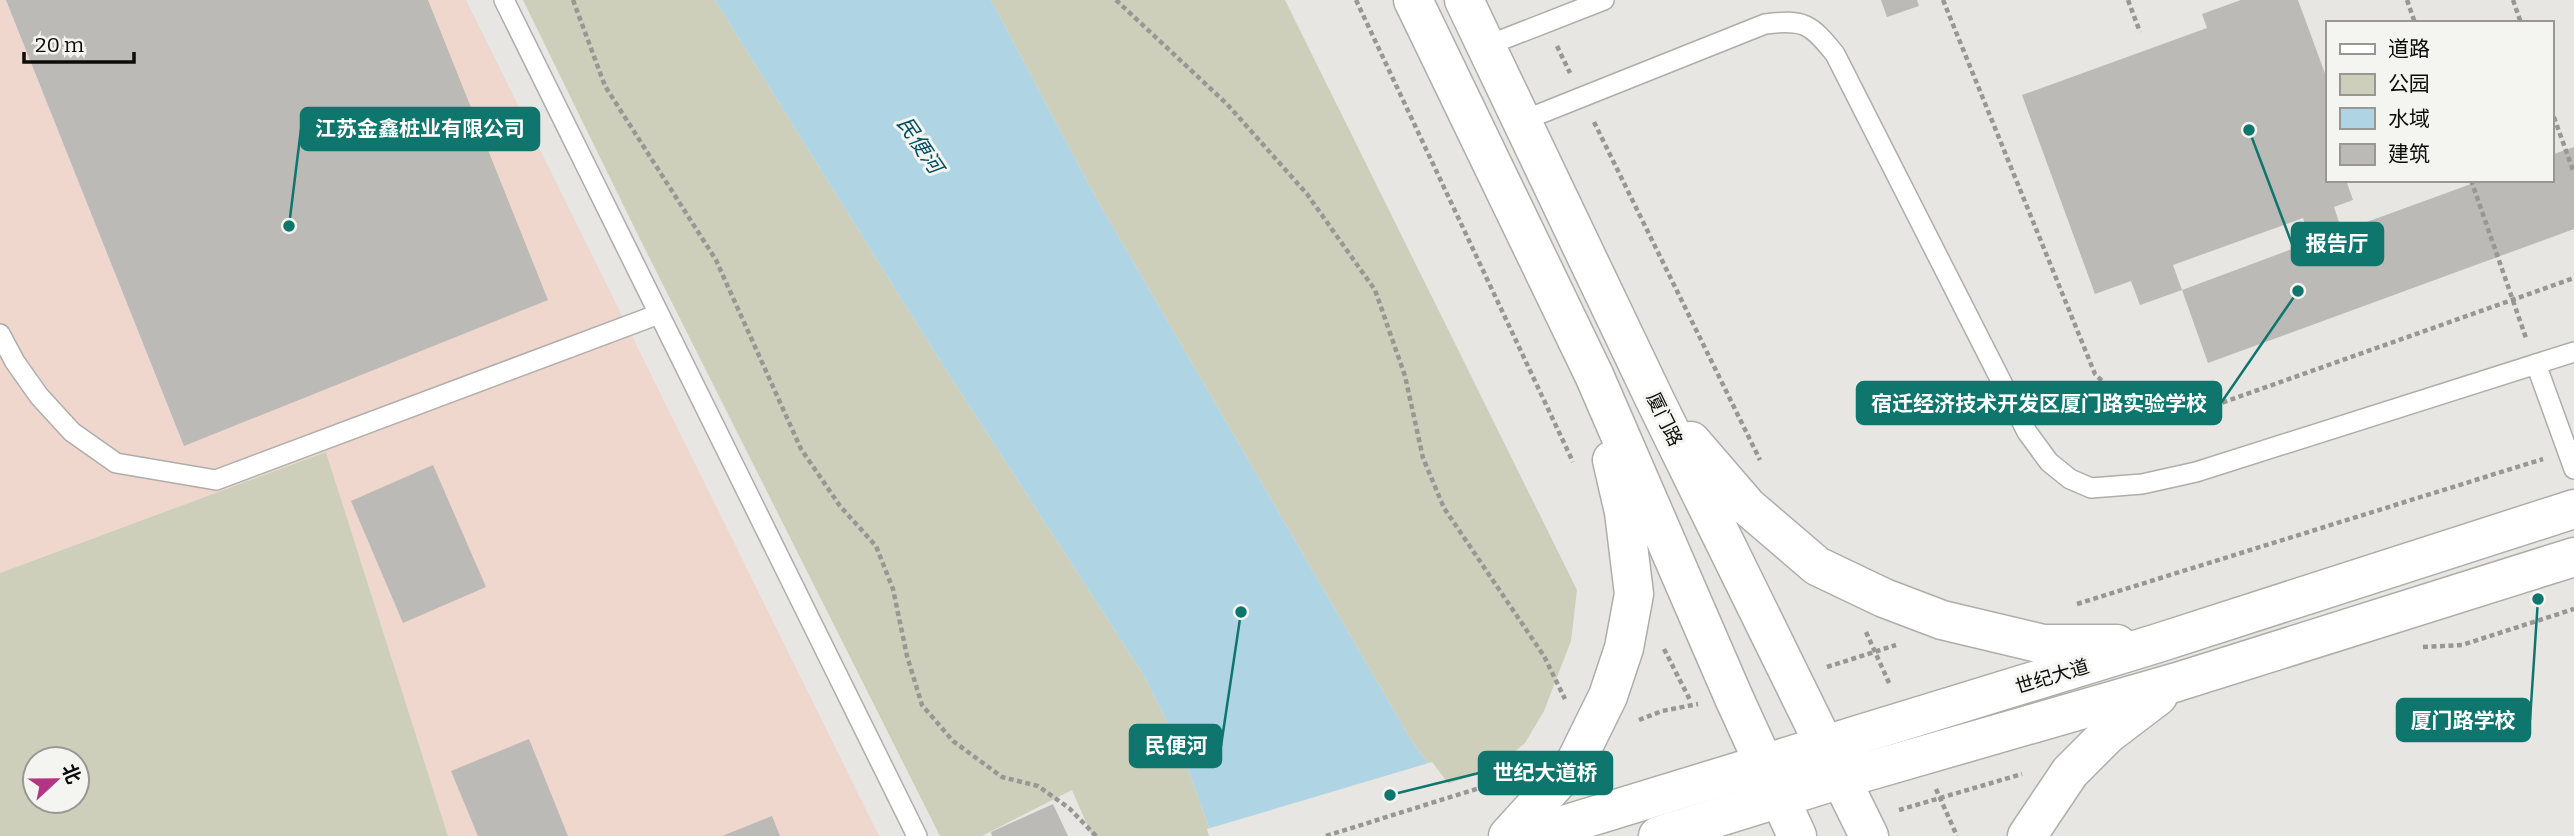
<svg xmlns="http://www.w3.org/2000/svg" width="2574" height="836" font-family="Bitter,'Noto Sans SC',serif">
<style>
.industrial{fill:#efd7cd}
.green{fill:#cdcfba;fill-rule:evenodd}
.water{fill:#afd4e4}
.pier{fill:#e7e6e3}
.building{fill:#bbbab6;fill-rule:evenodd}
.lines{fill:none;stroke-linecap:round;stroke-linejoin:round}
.lane-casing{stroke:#aeadaa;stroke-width:22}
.secondary-casing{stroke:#aeadaa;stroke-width:41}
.path{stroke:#979795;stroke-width:4.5;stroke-dasharray:5 3.5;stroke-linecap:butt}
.lane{stroke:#fff;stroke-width:19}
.secondary{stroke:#fff;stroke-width:38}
.labels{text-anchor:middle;stroke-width:6;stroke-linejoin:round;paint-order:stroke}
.street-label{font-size:19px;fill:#0c0c0b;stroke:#f4f4f0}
.water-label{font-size:21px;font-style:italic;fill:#014f65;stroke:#f4f4f0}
.leader{fill:none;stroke:#0f766e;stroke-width:2.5}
.callout-dot{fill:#0f766e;stroke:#f4f4f0;stroke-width:2.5}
.callout{fill:#0f766e;stroke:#0f766e;stroke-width:2.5}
.callout-label{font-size:21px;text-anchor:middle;font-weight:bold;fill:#fff}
</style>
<rect width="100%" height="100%" fill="#e7e6e3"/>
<path class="industrial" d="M0 0H466L879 836H448L326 452 0 573Z"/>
<g class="green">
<path d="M523 0H715L934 351 1145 677 1182 752 1212 836H1092L1072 790 982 836H940L638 235Z"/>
<path d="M991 0H1285L1577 590 1571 641 1544 711 1525 743 1494 769 1444 785 1411 740 1096 198Z"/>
<path d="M326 452 448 836H0V573ZM77 759V801H35V759Z"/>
</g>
<path class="water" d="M715 0H991L1096 198 1411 740 1444 785 1212 836 1182 752 1145 677 934 351Z"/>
<path class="pier" d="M1432 762 1448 783 1461 836H1209L1207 829Z"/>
<g class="building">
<path d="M6 0H428L548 300 184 446Z"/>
<path d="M1881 0H1917L1919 6 1887 17Z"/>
<path d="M2241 0H2298L2327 79V180H2346L2353 200 2334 207 2342 231 2482 180H2551V155L2574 147V229L2208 363 2182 290 2140 305 2131 281 2095 294 2022 95 2207 28 2202 14ZM2303 218 2311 242 2182 290 2173 265Z"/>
<path d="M433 465 486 587 403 623 351 501Z"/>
<path d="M529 739 568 836H478L451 771Z"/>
<path d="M1053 804 1068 836H992L991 832Z"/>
<path d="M772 816 780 836H722Z"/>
</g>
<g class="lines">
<defs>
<g id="lane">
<path d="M504 0 917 836"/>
<path d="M1486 46 1604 0"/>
<path d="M1522 121 1765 24C1804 19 1811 24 1835 54L2027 432 2049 462 2070 479 2091 488 2142 484 2196 472 2574 352"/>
<path d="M0 334 15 362 39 396 72 432 116 463 216 480 659 314"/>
<path d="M2536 364 2574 469"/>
</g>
<g id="secondary">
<path d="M1413 0 1594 375 1734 698 1797 836"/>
<path d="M1464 0 1654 398 1869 836"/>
<path d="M1691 441 1747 506 1817 566 1884 598 1942 620 2043 644H2117"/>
<path d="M1508 836 1576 761 1608 696 1624 648 1634 594 1624 512 1612 460"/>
<path d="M1528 836 2158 643 2574 509"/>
<path d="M1658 836 1841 779 2177 682 2574 557"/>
<path d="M2027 836 2070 772 2108 734 2158 696"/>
</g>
</defs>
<use href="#lane" class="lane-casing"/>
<use href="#secondary" class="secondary-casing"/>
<g class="path">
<path d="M573 0 605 86 716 260 801 449 840 506 876 546 893 589 907 656 922 705 953 741 1002 777 1038 786 1069 808 1096 836"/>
<path d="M1116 0 1227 104 1307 194 1375 290 1405 376 1423 458 1444 508 1544 656 1565 699"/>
<path d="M1356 0 1573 462"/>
<path d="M1943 0 2095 374C2134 413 2157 418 2210 407L2574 278"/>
<path d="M2128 0 2140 32"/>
<path d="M2407 0 2415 23"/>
<path d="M2513 0 2521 23"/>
<path d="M1557 46 1570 73"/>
<path d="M2551 109 2574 173"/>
<path d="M1594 122 1760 460"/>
<path d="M2471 180 2526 338"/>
<path d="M2077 604 2543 459"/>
<path d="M1866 632 1890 685"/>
<path d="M2423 647 2462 645 2574 609"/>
<path d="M1664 649 1690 700"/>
<path d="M1827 667 1896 645"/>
<path d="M1639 720 1662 711 1698 704"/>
<path d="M1936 789 1957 836"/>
<path d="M1899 810 2022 774"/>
<path d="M1326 836 1508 779"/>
</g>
<use href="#lane" class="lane"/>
<use href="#secondary" class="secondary"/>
</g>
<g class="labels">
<g class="street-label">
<text transform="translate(1665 419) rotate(64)" y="7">厦门路</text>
<text transform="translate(2052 676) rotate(-17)" y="7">世纪大道</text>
</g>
<g class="water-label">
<text transform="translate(920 145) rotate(56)" y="7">民便河</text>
</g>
</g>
<path class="leader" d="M289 226L301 129M2249 130L2292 244M2298 291L2221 403M2538 599L2530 720M1241 612L1221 746M1390 795L1479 773"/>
<g class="callout-dot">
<circle cx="289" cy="226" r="7"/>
<circle cx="2249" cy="130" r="7"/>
<circle cx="2298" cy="291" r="7"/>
<circle cx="2538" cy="599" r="7"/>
<circle cx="1241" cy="612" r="7"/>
<circle cx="1390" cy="795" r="7"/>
</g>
<g class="callout">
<rect x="301" y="108" width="238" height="42" rx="7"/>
<rect x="2292" y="223" width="91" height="42" rx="7"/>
<rect x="1857" y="382" width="364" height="42" rx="7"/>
<rect x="2397" y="699" width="133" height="42" rx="7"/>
<rect x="1130" y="725" width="91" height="42" rx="7"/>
<rect x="1479" y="752" width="133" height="42" rx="7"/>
</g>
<g class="callout-label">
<text x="420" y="136">江苏金鑫桩业有限公司</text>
<text x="2337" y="251">报告厅</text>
<text x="2039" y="411">宿迁经济技术开发区厦门路实验学校</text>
<text x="2463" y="728">厦门路学校</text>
<text x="1176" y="753">民便河</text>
<text x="1545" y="780">世纪大道桥</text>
</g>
<rect x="2326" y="21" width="228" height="161" fill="#f4f4f0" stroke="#979794" stroke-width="2"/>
<rect x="2340" y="44" width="35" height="10" fill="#ffffff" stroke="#979794" stroke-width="2"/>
<text x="2388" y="56" font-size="21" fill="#0c0c0b">道路</text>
<rect x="2340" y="74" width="35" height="21" fill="#cdcfba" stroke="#979794" stroke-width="2"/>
<text x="2388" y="91" font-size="21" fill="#0c0c0b">公园</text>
<rect x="2340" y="108" width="35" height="21" fill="#afd4e4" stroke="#979794" stroke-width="2"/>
<text x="2388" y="126" font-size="21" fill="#0c0c0b">水域</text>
<rect x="2340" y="144" width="35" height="21" fill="#bbbab6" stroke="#979794" stroke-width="2"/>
<text x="2388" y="161" font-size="21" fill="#0c0c0b">建筑</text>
<g transform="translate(56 780) rotate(68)"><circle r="33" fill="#f4f4f0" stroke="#979794" stroke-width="2"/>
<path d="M0-5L12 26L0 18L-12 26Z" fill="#b33584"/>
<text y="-10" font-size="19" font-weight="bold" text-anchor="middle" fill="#0c0c0b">北</text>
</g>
<path d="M24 52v10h110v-10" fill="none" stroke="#0c0c0b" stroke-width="3.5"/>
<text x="35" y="52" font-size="21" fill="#0c0c0b" stroke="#f4f4f0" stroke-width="5" paint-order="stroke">20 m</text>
</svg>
